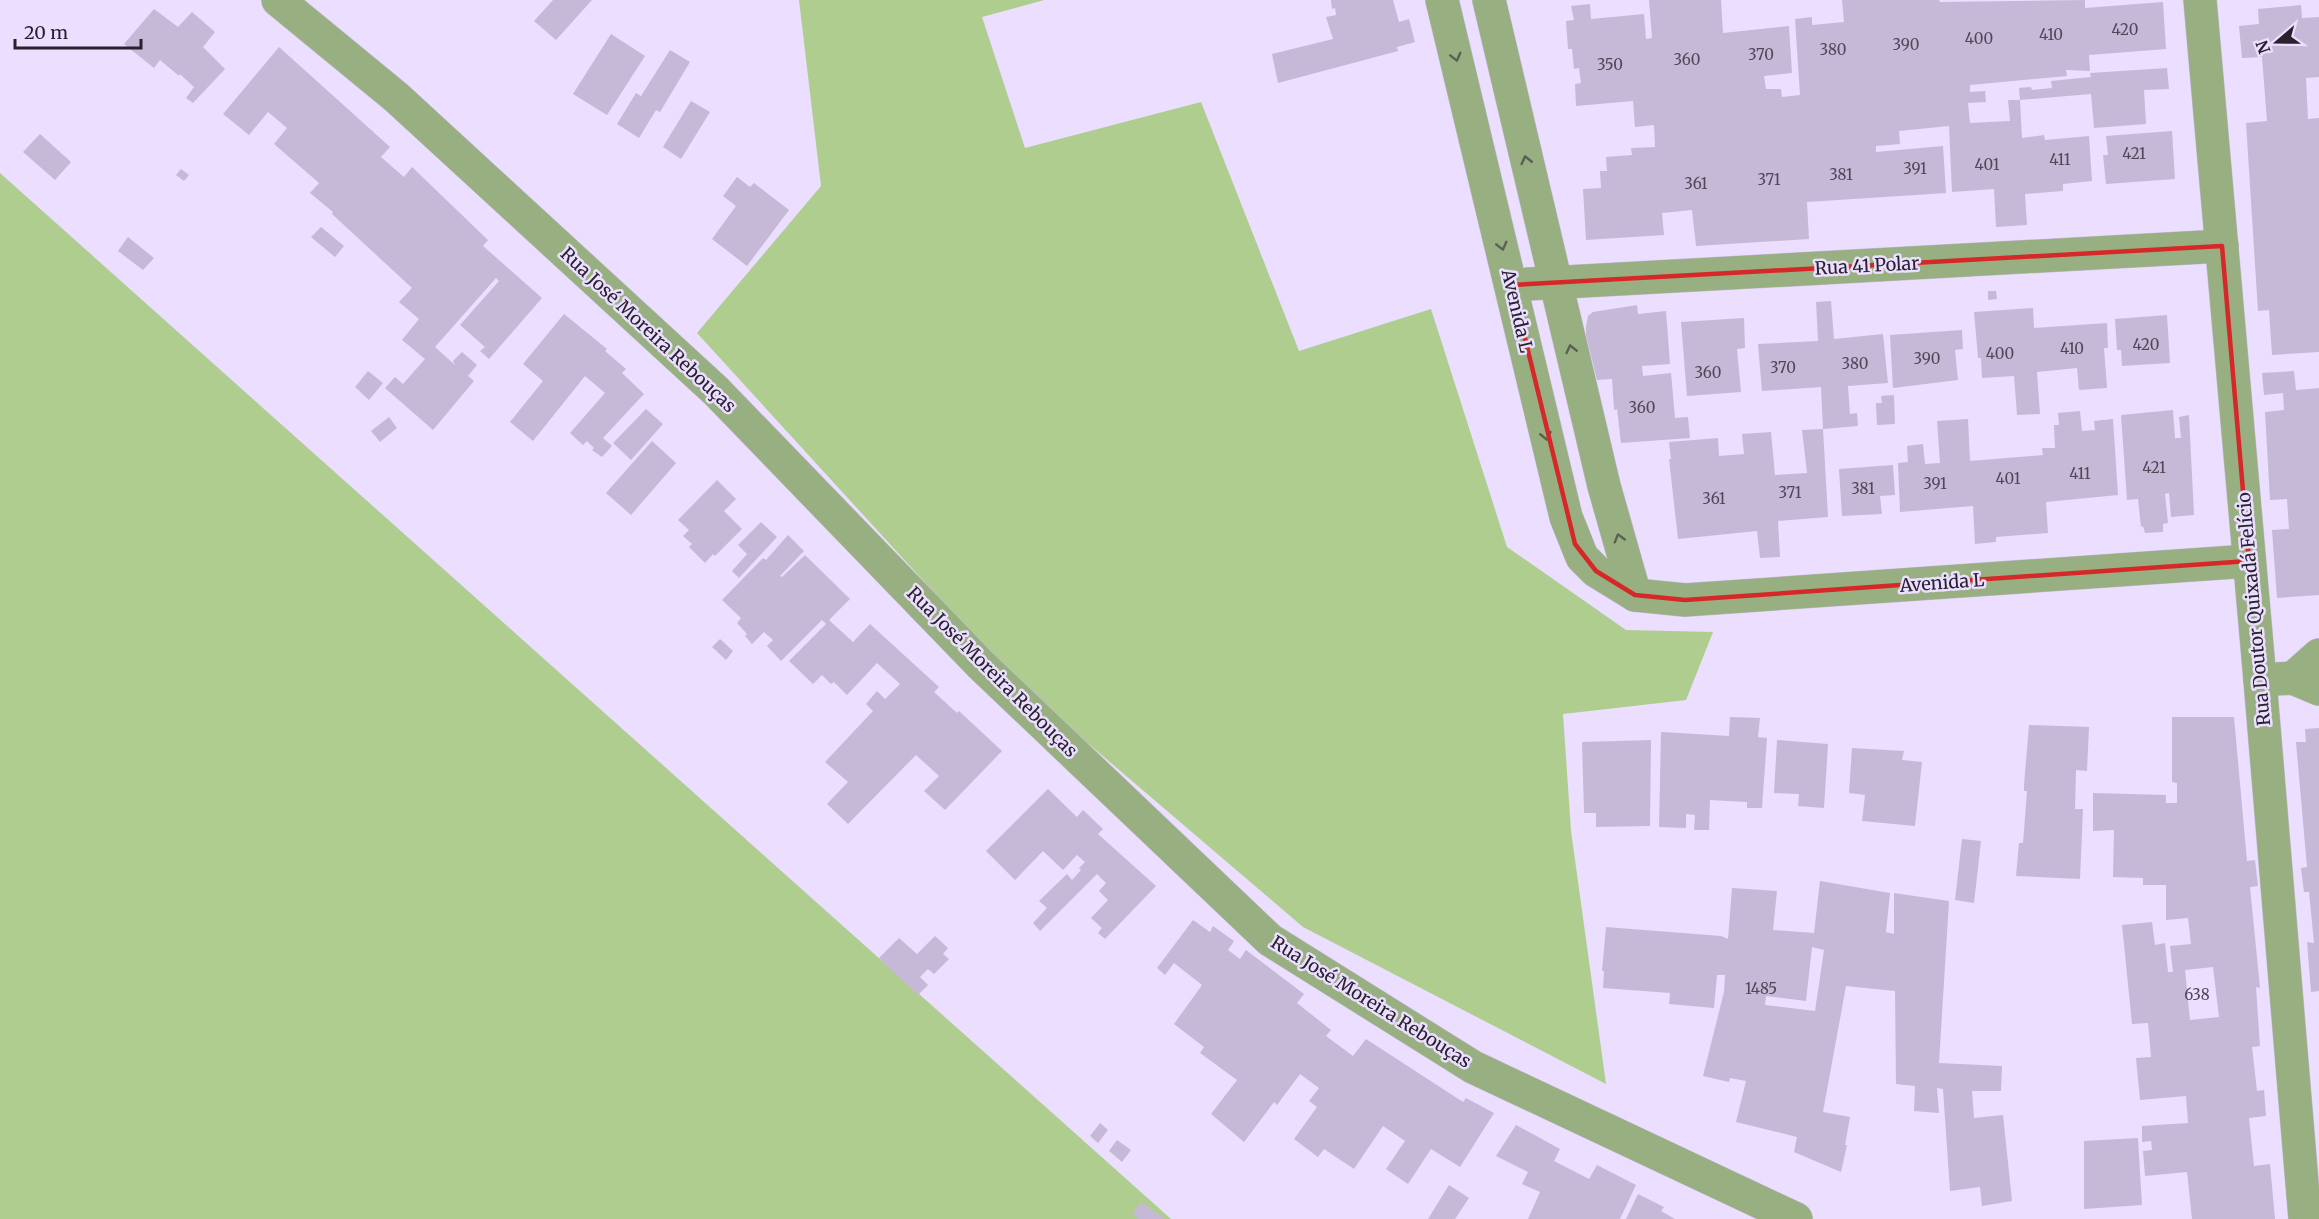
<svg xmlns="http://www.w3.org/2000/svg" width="2319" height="1219" font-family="Merriweather,serif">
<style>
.green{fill:#aecd8f}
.building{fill:#c6b9d7;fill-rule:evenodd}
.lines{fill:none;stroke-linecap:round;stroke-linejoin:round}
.minor-casing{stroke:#c8bcd9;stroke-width:34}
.tertiary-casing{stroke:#c8bcd9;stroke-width:34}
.minor{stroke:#98af81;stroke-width:33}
.tertiary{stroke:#98af81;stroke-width:33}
.oneway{stroke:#5a6153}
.marked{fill:none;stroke:#d62828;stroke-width:4.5;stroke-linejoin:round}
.labels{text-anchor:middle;stroke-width:5;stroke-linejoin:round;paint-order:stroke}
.number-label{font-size:15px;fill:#4f4858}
.street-label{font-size:18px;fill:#27222e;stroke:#ebdefe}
</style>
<rect width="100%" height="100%" fill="#ebdefe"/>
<g class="green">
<path d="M799 0H1044L982 17 1025 148 1201 102 1299 351 1431 309 1507 547 1626 630 1713 632 1686 700 1563 714 1571 831 1606 1084 1303 927 1015 681 697 333 821 186Z"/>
<path d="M0 173 1171 1219H0Z"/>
</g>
<g class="building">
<path d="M553 0H592L556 40 534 21Z"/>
<path d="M1331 0H1393L1399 22 1409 19 1415 42 1397 47 1398 51 1278 83 1272 54 1333 39 1326 17 1336 15 1335 8 1332 9Z"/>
<path d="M1649 0H1721L1723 33 1789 26 1792 73 1764 76 1766 89H1781L1782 97 1800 95 1795 19 1812 17V25L1844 22 1842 0H1939L1940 2 2085 0V8L2163 2 2166 49 2089 55 2090 71 2066 70 2067 76 1970 85V92L1985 91 1986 102 1968 103 1970 123 2010 121 2008 100H2020L2022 138 2044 135 2045 140 2089 136 2092 181 2063 184V191L2025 194 2027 225 1996 227 1994 189 1952 192 1949 126 1899 131 1900 144 1876 146V152L1943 146 1946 193 1807 202 1809 239 1696 246 1692 210 1662 213 1664 235 1586 240 1583 189 1601 188 1600 171H1607L1606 157 1632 155 1631 148 1655 147 1654 125 1635 127 1633 101 1576 106 1575 84 1581 83 1579 68 1574 69 1572 49H1568L1566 21 1574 20 1571 6 1590 4 1591 19 1644 14 1646 39 1652 38Z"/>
<path d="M2301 5 2302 18 2319 17V77L2306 78 2308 119 2319 118V352L2272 355 2269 310 2258 311 2246 123 2267 121 2262 57 2242 58 2239 26 2259 24 2258 9Z"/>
<path d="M154 9 178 27 192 12 215 32 203 47 225 69 193 103 186 98 194 87 180 74 179 76 160 60 154 68 124 44Z"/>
<path d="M611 34 645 56 607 115 573 94Z"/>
<path d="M279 47 390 147 381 157 404 177 412 167 488 240 483 246 542 298 489 359 480 351 485 347 460 325 499 281 496 278 435 347 455 365 453 361 462 352 477 365 468 376 474 381 433 430 385 388 395 377 403 384 425 359 402 340 419 319 399 302 412 288 332 214 333 212 310 193 319 183 274 144 287 128 268 112 249 135 223 114Z"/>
<path d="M670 50 690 62 660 112 656 110 639 138 617 124 636 93 641 96Z"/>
<path d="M2167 68 2169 89 2144 90 2146 124 2094 128 2091 94 2020 100 2019 88 2031 87 2032 90 2052 88 2051 81 2091 77 2090 73Z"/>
<path d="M691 101 710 112 681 159 663 147Z"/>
<path d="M2172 131 2175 179 2106 184 2103 155H2108L2106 136Z"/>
<path d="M40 134 71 162 55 180 23 152Z"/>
<path d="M181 169 189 175 184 181 176 175Z"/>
<path d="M737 177 750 187 754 183 789 210 747 266 712 239 736 206 723 196Z"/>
<path d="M321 227 344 246 335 257 311 237Z"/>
<path d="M128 237 154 258 143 270 118 251Z"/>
<path d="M1988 291H1996L1997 299 1988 300Z"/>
<path d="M1831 301 1834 339 1883 334 1888 383 1848 386 1850 414 1857 413 1858 426 1823 429 1821 387 1762 391 1758 344 1818 341 1816 302Z"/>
<path d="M1637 305 1638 314 1666 311 1670 364 1642 366 1643 376 1671 373 1675 418 1688 417 1690 438 1621 443 1617 409 1614 410 1612 379 1597 380 1586 336V327L1588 316 1593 312Z"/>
<path d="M2033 308 2034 328 2107 323 2108 348H2104L2107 388 2079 390 2077 368 2037 372 2040 414 2017 415 2014 376 1982 378 1981 358H1978L1974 312Z"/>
<path d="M564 314 607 349 605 351 626 369 622 373 644 394 603 438 612 446 602 457 592 450 594 448 587 441 583 445 570 433 605 393 585 376 533 441 510 422 543 381 523 364Z"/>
<path d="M2167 315 2170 363 2122 366 2121 350H2117L2115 319Z"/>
<path d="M1744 318 1745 348 1737 349 1741 392 1687 396 1681 322Z"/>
<path d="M1962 330 1963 349 1955 350 1958 380 1893 388 1890 335Z"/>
<path d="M368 371 383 383 369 400 355 387Z"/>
<path d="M2294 371 2296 390 2319 388V595L2277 598 2272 530 2289 529 2287 499 2270 500 2265 412 2284 410 2283 393 2264 395 2262 373Z"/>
<path d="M1894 395 1895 424 1877 425 1876 403H1882L1881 396Z"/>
<path d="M646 409 663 424 631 460 613 443Z"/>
<path d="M2173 410 2175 438H2181L2179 417 2189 415 2194 515 2171 517 2169 493 2165 494 2168 523 2163 524V532L2145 533 2143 526 2141 527 2138 499 2127 500 2121 415Z"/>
<path d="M2080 411 2082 431 2095 430 2094 421 2113 419 2118 495 2046 502 2048 533 1996 537V542L1975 544 1973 506 1900 512 1898 463 1908 462 1907 446 1923 444 1925 464 1940 463 1937 421 1968 419 1970 461 2043 455 2042 448H2055L2054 425H2059L2058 413Z"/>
<path d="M389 417 397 428 380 442 371 431Z"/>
<path d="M1823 429 1828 517 1778 521 1780 557 1760 558 1757 531 1678 539 1669 459H1671L1669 442 1718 438 1719 456 1744 454 1742 434 1771 432 1775 475 1807 473 1802 430Z"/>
<path d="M652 441 676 463 631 515 606 493Z"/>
<path d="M1893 465 1895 495 1880 496 1882 514 1842 516 1839 469Z"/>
<path d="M717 480 736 499 724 511 742 529 715 556 713 554 705 563 689 547 692 544 683 536 689 530 678 520Z"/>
<path d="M761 522 777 537 739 578 732 571 747 554 738 545Z"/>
<path d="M788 535 804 551 780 576 782 577 805 555 850 599 829 620 853 642 870 624 939 687 934 692 957 713 959 711 1002 751 945 810 924 791 939 776 916 755 848 824 827 804 848 782 825 762 873 711 866 704 877 691 885 699 900 684 877 663 847 695 834 682 831 684 822 675 813 684 789 661 826 624 822 620 781 661 767 646 773 640 764 632 752 644 745 636 747 634 737 623 741 618 722 600 763 558 766 560Z"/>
<path d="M720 639 733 651 726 660 712 647Z"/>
<path d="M1730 717 1760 718 1758 737 1767 738 1762 808H1747V802L1710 800 1709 830H1694L1695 815 1686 814V828L1659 827 1661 732 1729 736Z"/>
<path d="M2172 717H2234L2247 861 2255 860 2258 886 2250 887 2260 988 2256 987 2260 1046 2252 1047 2257 1091 2264 1090 2266 1116 2249 1118 2254 1166 2270 1164 2275 1219H2192L2187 1172 2145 1176 2143 1151 2152 1150 2151 1141 2142 1142V1126L2188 1123 2186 1096 2140 1100 2136 1058 2151 1057 2148 1023 2132 1024 2122 925 2152 922 2155 945 2165 943 2168 972H2173L2170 946 2191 944 2188 918 2166 920V885H2143V878L2113 877 2114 830 2093 831V793L2166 795V803H2177V783L2172 782ZM2213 967 2219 1017 2190 1020 2185 970Z"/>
<path d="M2029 725 2089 727 2087 771 2076 770 2075 809H2083L2080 879 2016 876 2019 843H2023L2027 791H2024V785Z"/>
<path d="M2319 728V991L2311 992 2307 942 2314 943 2309 892H2304L2301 868 2307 867 2296 742H2306L2305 729Z"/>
<path d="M1651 740 1650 826 1596 827V813H1584L1582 742Z"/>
<path d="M1777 740 1828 744 1824 808 1798 806 1799 794 1774 793Z"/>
<path d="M1852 748 1904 751 1902 760 1922 762 1915 826 1862 821 1865 795 1849 793Z"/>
<path d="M1048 789 1077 817 1083 810 1103 829 1098 834 1156 886 1105 939 1098 933 1102 928 1091 918 1108 900 1099 891 1106 883 1097 874 1040 931 1033 923 1047 908 1039 901 1067 874 1072 880 1081 870 1079 868 1085 862 1077 855 1063 870 1043 851 1015 880 986 851Z"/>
<path d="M1962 839 1981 841 1974 903 1955 900Z"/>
<path d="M1820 881 1890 893 1886 932 1894 934V893L1949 901 1939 1063 2002 1066 2001 1091H1972L1974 1118 2003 1115 2012 1201 1982 1206 1980 1187 1950 1191 1943 1089 1937 1088 1939 1113 1914 1111 1915 1086 1896 1084 1895 991 1846 986 1823 1112 1850 1117 1845 1145H1847L1841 1172 1794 1152 1797 1137 1736 1122 1746 1081 1730 1078 1729 1082 1703 1076 1724 992 1725 975H1717L1714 1008 1669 1004 1670 993 1603 988 1604 971H1602L1606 927 1721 936 1728 939 1732 888 1777 891 1773 930 1814 933ZM1812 947 1824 950 1815 1011 1765 1005 1766 996 1806 1001Z"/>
<path d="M1193 920 1210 932 1213 926 1234 941 1228 950 1240 959 1246 950 1304 994 1297 1003 1331 1030 1326 1036 1353 1056 1366 1039 1463 1102 1466 1098 1494 1113 1460 1167 1431 1149 1408 1184 1386 1169 1405 1141 1383 1126 1354 1169 1324 1149 1318 1157 1294 1139 1317 1107 1309 1101 1319 1088 1300 1074 1277 1105 1274 1102 1244 1142 1211 1114 1237 1080 1200 1053 1204 1047 1174 1024 1202 985 1174 963 1165 975 1157 968Z"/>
<path d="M935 936 948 948 943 954 949 959 934 974 928 969 920 977 928 985 918 995 879 958 899 938 917 954Z"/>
<path d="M1100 1123 1108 1130 1098 1143 1090 1136Z"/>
<path d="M1516 1125 1560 1149 1554 1161 1589 1179 1597 1165 1636 1185 1620 1219H1528L1540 1192 1522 1184 1528 1172 1496 1156Z"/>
<path d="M2138 1138 2142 1205 2084 1209V1141Z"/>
<path d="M1117 1140 1131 1150 1122 1162 1109 1151Z"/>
<path d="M1449 1185 1469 1198 1455 1219H1428Z"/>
<path d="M1638 1194 1664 1207 1661 1211 1675 1219H1626Z"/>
<path d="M1141 1202 1165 1219H1139L1132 1214Z"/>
</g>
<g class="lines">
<defs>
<g id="minor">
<path d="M278 0 396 97 716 391 981 665 1270 940 1473 1067 1796 1219"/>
<path d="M1512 285 2222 246"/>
<path d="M2293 678 2319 655"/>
<path d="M2260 680 2305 1219"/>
</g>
<g id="tertiary">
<path d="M1442 0 1566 517 1582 557 1596 571 1635 595 1685 600 2249 561"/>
<path d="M1489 0 1604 486 1635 595"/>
<path d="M2200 0 2260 680 2293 678 2319 689"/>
</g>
</defs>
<use href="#minor" class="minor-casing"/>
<use href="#tertiary" class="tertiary-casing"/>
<use href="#minor" class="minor"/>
<use href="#tertiary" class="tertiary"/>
</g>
<defs><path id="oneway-chevron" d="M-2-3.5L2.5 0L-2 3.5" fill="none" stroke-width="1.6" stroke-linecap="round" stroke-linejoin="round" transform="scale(1.5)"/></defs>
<g class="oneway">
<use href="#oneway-chevron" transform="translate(1456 57) rotate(76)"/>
<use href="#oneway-chevron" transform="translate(1526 160) rotate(-103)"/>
<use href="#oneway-chevron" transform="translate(1502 246) rotate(76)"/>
<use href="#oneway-chevron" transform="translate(1571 349) rotate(-103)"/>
<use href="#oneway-chevron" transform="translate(1546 436) rotate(77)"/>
<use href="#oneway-chevron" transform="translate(1619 538) rotate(-106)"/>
</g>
<path class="marked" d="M2222 246 2249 561 1685 600 1635 595 1596 571 1575 544 1512 285Z"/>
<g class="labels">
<g class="number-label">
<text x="2125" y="35">420</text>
<text x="2051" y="40">410</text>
<text x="1979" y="44">400</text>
<text x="1906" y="50">390</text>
<text x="1833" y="55">380</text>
<text x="1761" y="60">370</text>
<text x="1687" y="65">360</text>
<text x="1610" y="70">350</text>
<text x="2134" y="159">421</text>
<text x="2060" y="165">411</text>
<text x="1987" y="170">401</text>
<text x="1915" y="174">391</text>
<text x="1841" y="180">381</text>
<text x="1769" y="185">371</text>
<text x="1696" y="189">361</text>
<text x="2146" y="350">420</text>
<text x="2072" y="354">410</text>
<text x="2000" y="359">400</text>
<text x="1927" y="364">390</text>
<text x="1855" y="369">380</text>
<text x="1783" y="373">370</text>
<text x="1708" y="378">360</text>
<text x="1642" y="413">360</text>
<text x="2154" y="473">421</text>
<text x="2080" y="479">411</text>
<text x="2008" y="484">401</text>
<text x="1935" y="489">391</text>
<text x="1863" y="494">381</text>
<text x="1790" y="498">371</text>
<text x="1714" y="504">361</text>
<text x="1761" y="994">1485</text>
<text x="2197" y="1000">638</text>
</g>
<g class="street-label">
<text transform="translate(1867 266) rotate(-3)" y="6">Rua 41 Polar</text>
<text transform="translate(1517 311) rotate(77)" y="6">Avenida L</text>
<text transform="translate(648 330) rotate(43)" y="6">Rua José Moreira Rebouças</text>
<text transform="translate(1942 583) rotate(-4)" y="6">Avenida L</text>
<text transform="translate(2254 609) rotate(-95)" y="6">Rua Doutor Quixadá Felício</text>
<text transform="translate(992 672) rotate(45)" y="6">Rua José Moreira Rebouças</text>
<text transform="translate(1371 1002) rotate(32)" y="6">Rua José Moreira Rebouças</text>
</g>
</g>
<g transform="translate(2277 42) rotate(250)" stroke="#ebdefe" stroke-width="4.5" paint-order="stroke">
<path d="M0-4.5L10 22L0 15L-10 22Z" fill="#27222e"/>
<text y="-9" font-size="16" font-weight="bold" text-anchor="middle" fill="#27222e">N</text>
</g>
<path d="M15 39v9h126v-9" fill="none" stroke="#27222e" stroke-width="3"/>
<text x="24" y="39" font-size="18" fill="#27222e" stroke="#ebdefe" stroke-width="4.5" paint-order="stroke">20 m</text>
</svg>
